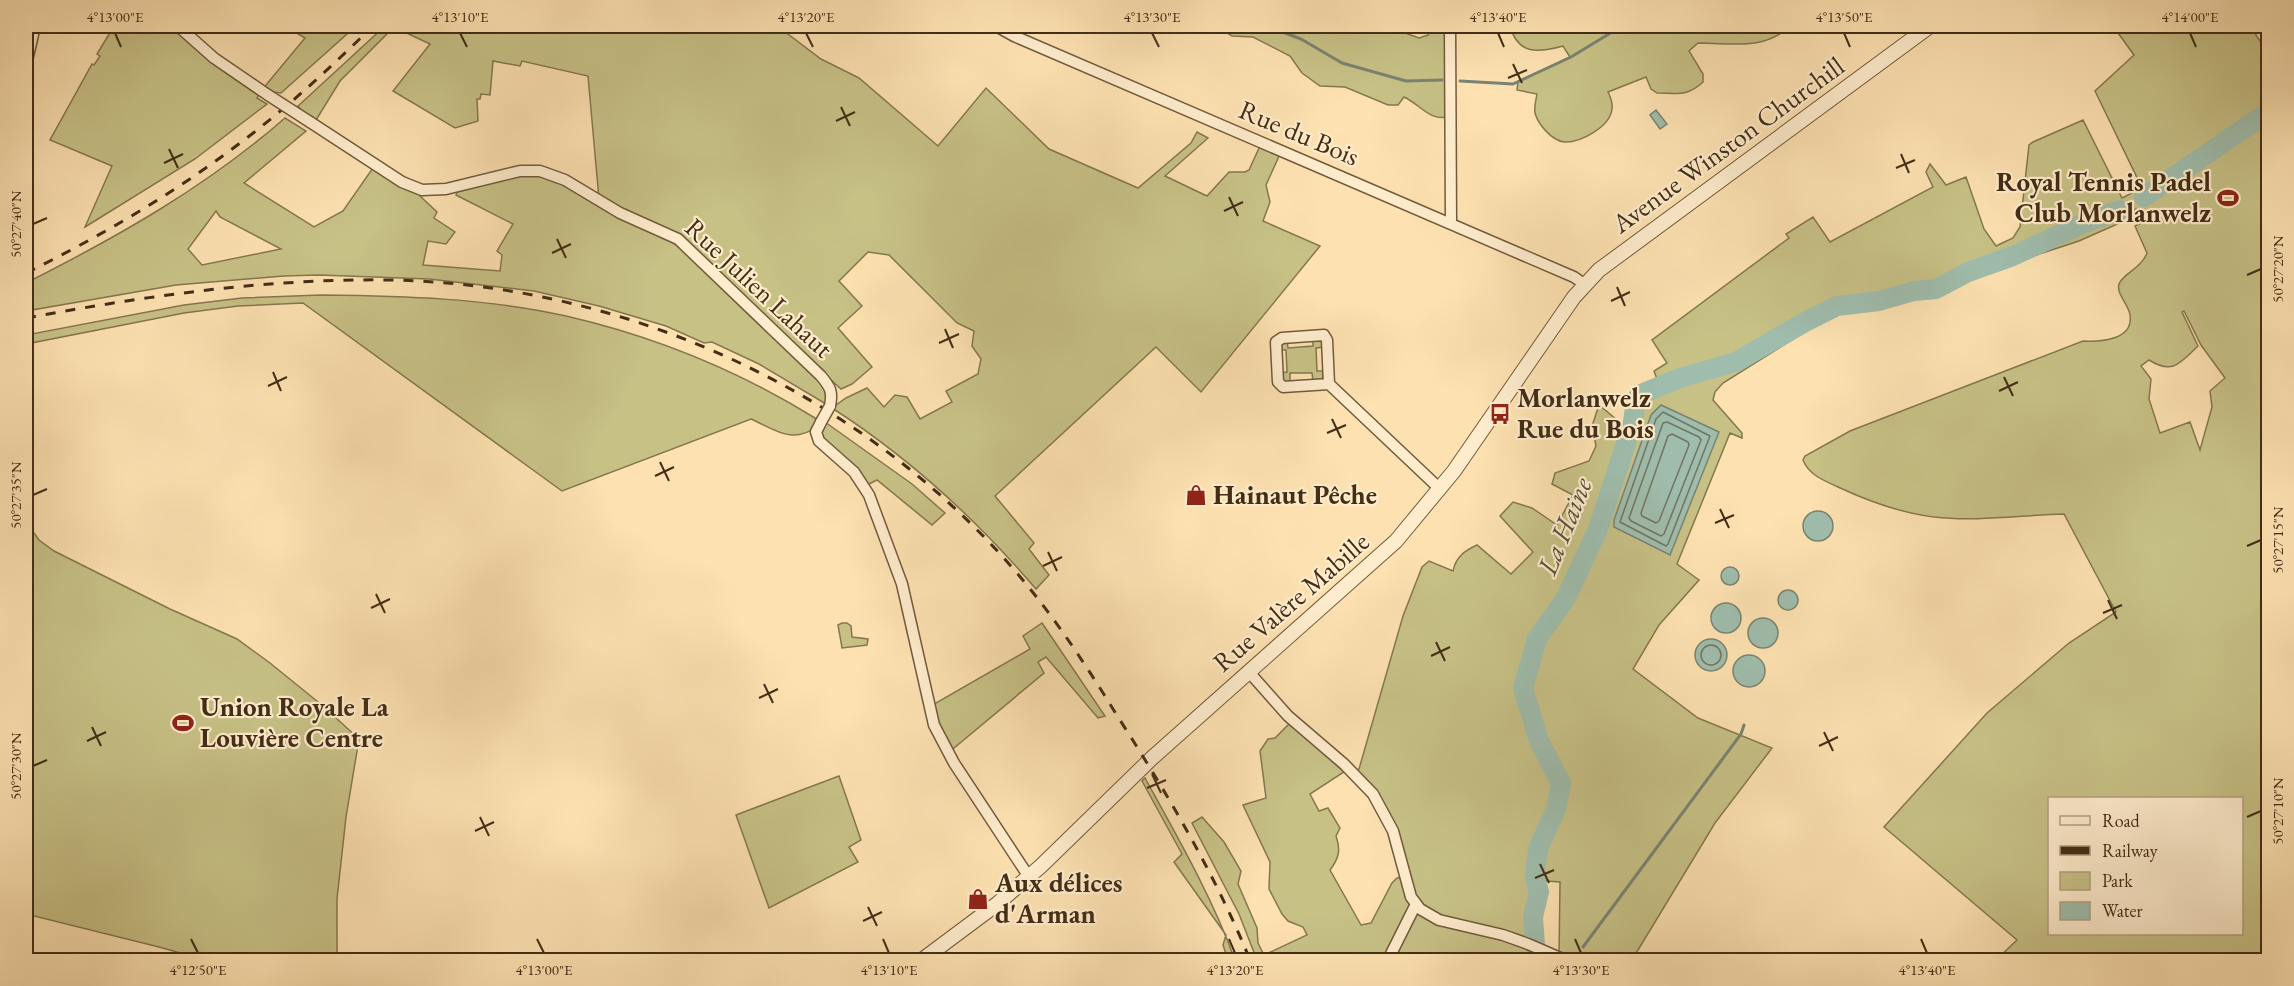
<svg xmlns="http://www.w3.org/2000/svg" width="2294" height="986" font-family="'EB Garamond',serif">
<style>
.green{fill:#c7c186;stroke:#85774e;stroke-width:1.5;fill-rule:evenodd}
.water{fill:#9fbdad;stroke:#7a8371;stroke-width:1.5}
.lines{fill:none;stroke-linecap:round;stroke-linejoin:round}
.shore{stroke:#717562;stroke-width:1.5}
.stream{stroke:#7a8371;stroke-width:3}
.river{stroke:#9fbdad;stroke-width:20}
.minor-casing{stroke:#725a3d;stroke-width:13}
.tertiary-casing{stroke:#725a3d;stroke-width:16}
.minor{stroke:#feeccc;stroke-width:10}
.tertiary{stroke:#feeccc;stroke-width:14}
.rail{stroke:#432d16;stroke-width:3;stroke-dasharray:10 10;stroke-linecap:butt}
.minor-bridge-casing{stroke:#725a3d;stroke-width:13;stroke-linecap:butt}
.minor-bridge{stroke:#feeccc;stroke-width:10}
.ticks{fill:none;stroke:#432d16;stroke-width:2}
.labels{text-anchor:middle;stroke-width:4.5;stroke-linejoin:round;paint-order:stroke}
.street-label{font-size:27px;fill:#432d16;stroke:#feeccc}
.poi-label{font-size:27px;font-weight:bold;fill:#432d16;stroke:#feeccc;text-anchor:start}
.water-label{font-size:28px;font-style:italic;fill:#5a513c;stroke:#feeccc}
.neatline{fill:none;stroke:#432d16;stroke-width:2}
.ticks-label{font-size:15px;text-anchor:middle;fill:#432d16}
</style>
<rect width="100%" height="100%" fill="#fde1b1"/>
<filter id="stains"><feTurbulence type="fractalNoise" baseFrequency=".00333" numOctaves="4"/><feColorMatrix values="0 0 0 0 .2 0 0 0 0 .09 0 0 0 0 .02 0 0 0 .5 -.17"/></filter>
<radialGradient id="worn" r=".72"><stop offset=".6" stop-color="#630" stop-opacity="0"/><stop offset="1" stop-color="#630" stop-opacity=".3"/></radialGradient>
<g class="green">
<path d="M114 26H187L183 31 261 91 305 38 285 26H356L281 93 261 91 257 98 267 104 195 159 85 227 112 166 50 140 92 64 94 65 100 56 97 54Z"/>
<path d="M385 26H782L780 28 821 59 859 78 938 146 986 88 1049 149 1138 188 1191 143 1197 132 1208 138 1165 176 1207 196 1229 172H1245L1249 170 1260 146 1280 154 1266 185 1270 202 1263 221 1320 246 1201 392 1156 347 995 496 1034 543 1029 549 1049 575 1036 589C976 519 910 458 832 408L846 398 867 388 884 407 895 395 907 397 920 419 952 402 946 391 978 374 981 359 972 346 974 331 957 323 889 255 868 252 839 281 862 306 838 328 872 367 852 384 841 389 831 380 821 376 829 392 826 404 759 364 712 342 704 343 666 326 599 306 534 291 429 279 319 275 284 276 176 285 26 311V283C119 236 206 187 285 118L306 131 244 183 314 227 343 211 375 165 422 190 420 196 437 212 434 218 455 232 446 244 428 241 423 265 500 271 502 255 497 251 513 224 456 195 457 192 530 170 599 199 588 76 522 61 520 66 493 61 490 95 481 94 480 99H477L478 121 455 128 393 91 430 44 394 27 340 81 313 125 298 106ZM216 211 220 217 281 249 202 265 188 249Z"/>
<path d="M1216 26H1386L1419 38 1428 35 1434 26 1447 28 1450 116C1431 123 1421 105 1404 97L1398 105H1388L1345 87 1320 86 1302 73 1290 56 1253 37 1232 36Z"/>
<path d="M1510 26H1791C1761 51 1735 43 1698 43L1689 51 1703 74V82C1687 97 1677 93 1657 93L1651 89 1646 77 1608 92C1610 96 1613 103 1612 109 1610 127 1580 143 1564 142 1551 140 1538 124 1535 113 1534 106 1536 100 1537 94L1517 90 1518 82 1570 57 1563 46C1538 53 1518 55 1510 26Z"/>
<path d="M2113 26H2250L2268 53V960H1996L2017 940 1884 827 1987 713 2069 643 2116 612 2064 514C2022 515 1976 522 1934 517 1901 513 1868 501 1838 487 1823 480 1809 475 1803 460L1805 456 1850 431 2083 341C2100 342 2134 340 2130 315 2129 305 2116 294 2119 284 2123 273 2141 269 2147 253L2135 226 2143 222 2136 209 2127 213 2122 222 2079 241 1963 279 1933 295 1844 311 1819 323 1723 383 1715 392 1713 400 1742 433V438L1730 433 1677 564 1699 580 1659 625 1633 669 1698 718 1772 748 1715 823 1632 960H1565L1559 958 1560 882 1534 880 1537 892 1531 917 1532 942 1503 935 1420 909 1400 851 1355 771 1359 769 1403 616 1422 567 1429 561 1453 571C1456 557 1464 551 1477 545L1511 574 1533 552 1500 516 1513 502 1532 508 1557 525 1573 495 1552 484 1555 473 1589 461 1596 446 1592 426 1599 405 1622 424 1642 401 1661 390 1654 371 1667 363 1652 340 1789 238 1786 234 1813 217 1830 242 1933 187 1926 172 1930 164 1946 185 1966 177 1984 229 1996 246 2013 238 2020 227 2029 145 2033 142 2083 120 2122 198 2142 188 2095 91 2134 55ZM2184 311 2201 345 2225 378 2210 391 2212 407 2200 450 2190 422 2160 433 2149 399 2151 379 2141 366 2149 360C2173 375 2180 363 2198 346L2182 312ZM2050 798H2242V934H2050Z"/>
<path d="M321 295C402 296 486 298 566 316 653 336 739 371 815 418L818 426C792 445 776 430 751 419L562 491 303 303 238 306 184 313 26 344V335L184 305 242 298Z"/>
<path d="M1321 339 1324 347 1316 348 1317 371H1324L1322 381H1313L1312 373H1290V382H1283L1281 373 1287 372 1286 350H1279L1282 341 1287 340 1288 348 1313 346V340Z"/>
<path d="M825 422 912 484 945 513 932 525 877 480 865 486 840 459 821 435Z"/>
<path d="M26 522 39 540 54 551 170 609 237 639 270 663 323 706 359 739 346 817 337 899V960H205L159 947 26 914Z"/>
<path d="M842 623H847L851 626 852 637 868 639 867 645 842 648 838 625Z"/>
<path d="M1042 623 1105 716 1098 718 1046 657 1038 662 1044 673 948 753 929 707 1030 649 1023 636Z"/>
<path d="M1290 723 1344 772 1310 794 1319 811 1328 808 1340 828 1336 836C1341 850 1339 858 1330 870L1361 925 1371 923 1392 883 1397 878 1404 877 1418 911 1560 960H1324L1319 958 1317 960H1257L1239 914 1192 823 1202 817 1224 842 1241 871 1238 884 1257 928 1258 943 1264 955 1307 935 1303 927 1288 921 1282 914 1269 889 1270 862 1243 805 1266 798 1260 751 1268 739 1275 738Z"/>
<path d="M839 776 861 840 849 847 858 862 769 908 736 815Z"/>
<path d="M1145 778C1178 838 1212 897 1235 960H1228L1223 945 1226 935 1174 862 1182 854 1142 781Z"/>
</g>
<g class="water">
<path d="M1656 110 1667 124 1660 129 1650 115Z"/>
<path d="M1661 405 1719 432 1670 555 1614 527V520L1651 415Z"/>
<circle cx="1818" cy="526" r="15"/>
<circle cx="1730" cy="576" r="9"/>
<circle cx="1788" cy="600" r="10"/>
<circle cx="1726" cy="618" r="15"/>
<circle cx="1763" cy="633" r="15"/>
<circle cx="1711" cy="655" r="16"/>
<circle cx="1749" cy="671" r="16"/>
</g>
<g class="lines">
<g class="shore">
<path d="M1663 412 1710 436 1668 544 1666 546 1620 522 1656 419Z"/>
<path d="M1667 422 1699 437 1701 440 1664 534 1661 536 1631 521 1629 518 1663 423Z"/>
<path d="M1672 434 1688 442 1689 445 1659 521 1656 523 1642 516 1641 513 1668 436Z"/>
<circle cx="1711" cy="655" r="10"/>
</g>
<g class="stream">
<path d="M1267 26 1301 39 1342 63 1406 81 1442 80"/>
<path d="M1460 81 1513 84 1571 57 1622 26"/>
<path d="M1583 947 1741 734 1744 725"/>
</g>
<g class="river">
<path d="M2144 197 2268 112"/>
<path d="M1536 960 1533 917 1539 892 1535 879 1536 865 1538 849 1556 809 1561 783 1539 741 1523 688 1537 639 1566 598 1598 529 1633 422 1636 400 1641 394 1680 378 1736 362 1805 322 1837 306 1879 301 1914 291 1936 289 1968 272 2013 256 2087 222 2120 210"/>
</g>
<defs>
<g id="minor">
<path d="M178 26 214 58 268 95"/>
<path d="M996 26 1014 36 1574 277 1584 284"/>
<path d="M1450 26 1451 223"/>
<path d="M26 65 35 26"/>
<path d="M310 122 402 182 422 190 446 189 520 171H540L565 180 620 213 678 239 821 376C830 387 833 391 830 406"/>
<path d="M1329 384 1283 387 1278 382 1276 342 1282 338 1324 335 1327 340 1329 384 1440 489"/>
<path d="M821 422 816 432 819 441 854 472 869 495 902 584 934 725 954 763 1029 877"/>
<path d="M1249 672 1288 716 1344 764 1373 794 1393 831 1411 897 1420 909 1439 920 1503 935 1528 944 1565 960"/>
<path d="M1388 960 1416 904"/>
</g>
<path id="tertiary" d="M922 960 997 904 1041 866 1152 758 1396 541 1454 471 1574 297 1599 270 1930 26"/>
</defs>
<use href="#minor" class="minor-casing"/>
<use href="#tertiary" class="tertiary-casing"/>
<use href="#minor" class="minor"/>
<use href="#tertiary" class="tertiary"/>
<g class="rail">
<path d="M26 273C101 236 173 194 240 143 287 108 331 67 373 26"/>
<path d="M26 318C147 296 268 278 393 280 621 285 847 386 1001 555 1046 604 1083 660 1118 717 1168 795 1215 874 1250 960"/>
</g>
<defs>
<g id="minor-bridge">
<path d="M268 95 310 122"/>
<path d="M821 422 830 406"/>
</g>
</defs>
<use href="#minor-bridge" class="minor-bridge-casing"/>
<use href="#minor-bridge" class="minor-bridge"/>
</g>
<path class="ticks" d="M115 33 121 47M460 33 467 47M806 33 813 47M1152 33 1159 47M1498 33 1504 47M1844 33 1850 47M2190 33 2196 47M1513 64 1522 83M1508 78 1527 70M841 107 850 126M836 121 855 112M169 149 178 168M1901 154 1909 173M164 163 183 154M1896 168 1915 160M1229 197 1238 216M1224 211 1243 202M33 224 47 218M557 239 566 258M552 253 571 244M2247 275 2261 269M1617 287 1625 306M1611 301 1630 292M945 329 953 348M939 343 959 334M273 372 281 391M2004 377 2013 396M268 386 287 377M1999 391 2018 382M1332 419 1341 438M1327 433 1346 425M660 462 669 481M655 476 674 467M33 495 47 489M1720 509 1729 528M1715 523 1734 515M2247 546 2261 540M1048 552 1057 571M1043 566 1062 557M376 594 385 613M2108 600 2117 619M371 608 390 599M2103 613 2122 605M1436 642 1445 661M1431 656 1450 647M764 684 773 703M759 698 778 689M92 727 101 746M1824 732 1833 751M87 741 106 732M1819 746 1838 737M33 766 47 760M1152 774 1161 793M1147 788 1166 780M480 817 489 836M2247 817 2261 811M475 831 494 822M1540 864 1549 883M1535 878 1554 870M868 907 877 926M863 921 882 912M191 939 198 953M537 939 544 953M883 939 889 953M1229 939 1235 953M1575 939 1581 953M1921 939 1927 953"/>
<defs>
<symbol id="stadium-bare" viewBox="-9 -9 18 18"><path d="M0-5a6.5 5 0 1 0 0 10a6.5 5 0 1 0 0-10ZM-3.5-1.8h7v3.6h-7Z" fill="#8f2418" stroke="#feeccc" stroke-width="2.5" paint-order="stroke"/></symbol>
<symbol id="bus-bare" viewBox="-9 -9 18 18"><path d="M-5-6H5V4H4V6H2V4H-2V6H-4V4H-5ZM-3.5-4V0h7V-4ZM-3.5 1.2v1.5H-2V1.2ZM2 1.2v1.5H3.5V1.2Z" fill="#8f2418" stroke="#feeccc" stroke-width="2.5" paint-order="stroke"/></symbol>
<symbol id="shop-bare" viewBox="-9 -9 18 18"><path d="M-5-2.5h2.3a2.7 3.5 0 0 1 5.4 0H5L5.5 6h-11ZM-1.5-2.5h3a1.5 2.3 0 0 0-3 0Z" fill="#8f2418" stroke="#feeccc" stroke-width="2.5" paint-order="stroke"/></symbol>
</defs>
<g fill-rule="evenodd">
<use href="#stadium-bare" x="2213" y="183" width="30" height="30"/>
<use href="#bus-bare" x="1485" y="399" width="30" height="30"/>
<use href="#shop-bare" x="1181" y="480" width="30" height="30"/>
<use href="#stadium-bare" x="168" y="708" width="30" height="30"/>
<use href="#shop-bare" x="963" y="884" width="30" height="30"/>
</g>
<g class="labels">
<g class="street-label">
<text transform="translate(1299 133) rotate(23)" y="9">Rue du Bois</text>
<text transform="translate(1728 145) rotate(-36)" y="9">Avenue Winston Churchill</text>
<text transform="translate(759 288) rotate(43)" y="9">Rue Julien Lahaut</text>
<text transform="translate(1291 602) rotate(-41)" y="9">Rue Valère Mabille</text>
</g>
<g class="poi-label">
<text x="2211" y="191" text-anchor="end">Royal Tennis Padel<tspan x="2211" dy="31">Club Morlanwelz</tspan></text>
<text x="1517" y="407">Morlanwelz<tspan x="1517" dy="31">Rue du Bois</tspan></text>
<text x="1213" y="504">Hainaut Pêche</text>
<text x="200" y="716">Union Royale La<tspan x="200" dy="31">Louvière Centre</tspan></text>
<text x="995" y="892">Aux délices<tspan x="995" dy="31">d'Arman</tspan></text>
</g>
<g class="water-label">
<text transform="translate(1564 526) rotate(-68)" y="10">La Haine</text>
</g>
</g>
<rect width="2294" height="986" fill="none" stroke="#fde1b1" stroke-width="66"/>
<rect x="2048" y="797" width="195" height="138" fill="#feeccc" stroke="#b3a083" stroke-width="1.5"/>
<rect x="2060" y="816" width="30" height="9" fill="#feeccc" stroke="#b3a083" stroke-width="1.5"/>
<text x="2102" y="827" font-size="18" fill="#432d16">Road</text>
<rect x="2060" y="846" width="30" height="9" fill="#432d16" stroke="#b3a083" stroke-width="1.5"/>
<text x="2102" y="857" font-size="18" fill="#432d16">Railway</text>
<rect x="2060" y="872" width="30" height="18" fill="#c7c186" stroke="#b3a083" stroke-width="1.5"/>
<text x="2102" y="887" font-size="18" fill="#432d16">Park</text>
<rect x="2060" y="902" width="30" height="18" fill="#9fbdad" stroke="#b3a083" stroke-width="1.5"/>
<text x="2102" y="917" font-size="18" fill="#432d16">Water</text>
<rect x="33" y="33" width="2228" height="920" class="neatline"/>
<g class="ticks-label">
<text x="115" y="22">4°13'00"E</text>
<text x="460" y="22">4°13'10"E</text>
<text x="806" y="22">4°13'20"E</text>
<text x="1152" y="22">4°13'30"E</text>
<text x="1498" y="22">4°13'40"E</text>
<text x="1844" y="22">4°13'50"E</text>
<text x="2190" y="22">4°14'00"E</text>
<text transform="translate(16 224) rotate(-90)" y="5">50°27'40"N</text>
<text transform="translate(2278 269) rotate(-90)" y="5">50°27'20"N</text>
<text transform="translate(16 495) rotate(-90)" y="5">50°27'35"N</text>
<text transform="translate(2278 540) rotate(-90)" y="5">50°27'15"N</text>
<text transform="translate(16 766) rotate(-90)" y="5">50°27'30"N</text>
<text transform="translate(2278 811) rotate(-90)" y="5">50°27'10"N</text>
<text x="198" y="975">4°12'50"E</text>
<text x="544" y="975">4°13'00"E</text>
<text x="889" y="975">4°13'10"E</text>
<text x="1235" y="975">4°13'20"E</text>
<text x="1581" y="975">4°13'30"E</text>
<text x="1927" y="975">4°13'40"E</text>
</g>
<rect width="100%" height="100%" filter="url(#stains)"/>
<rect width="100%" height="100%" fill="url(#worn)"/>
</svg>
